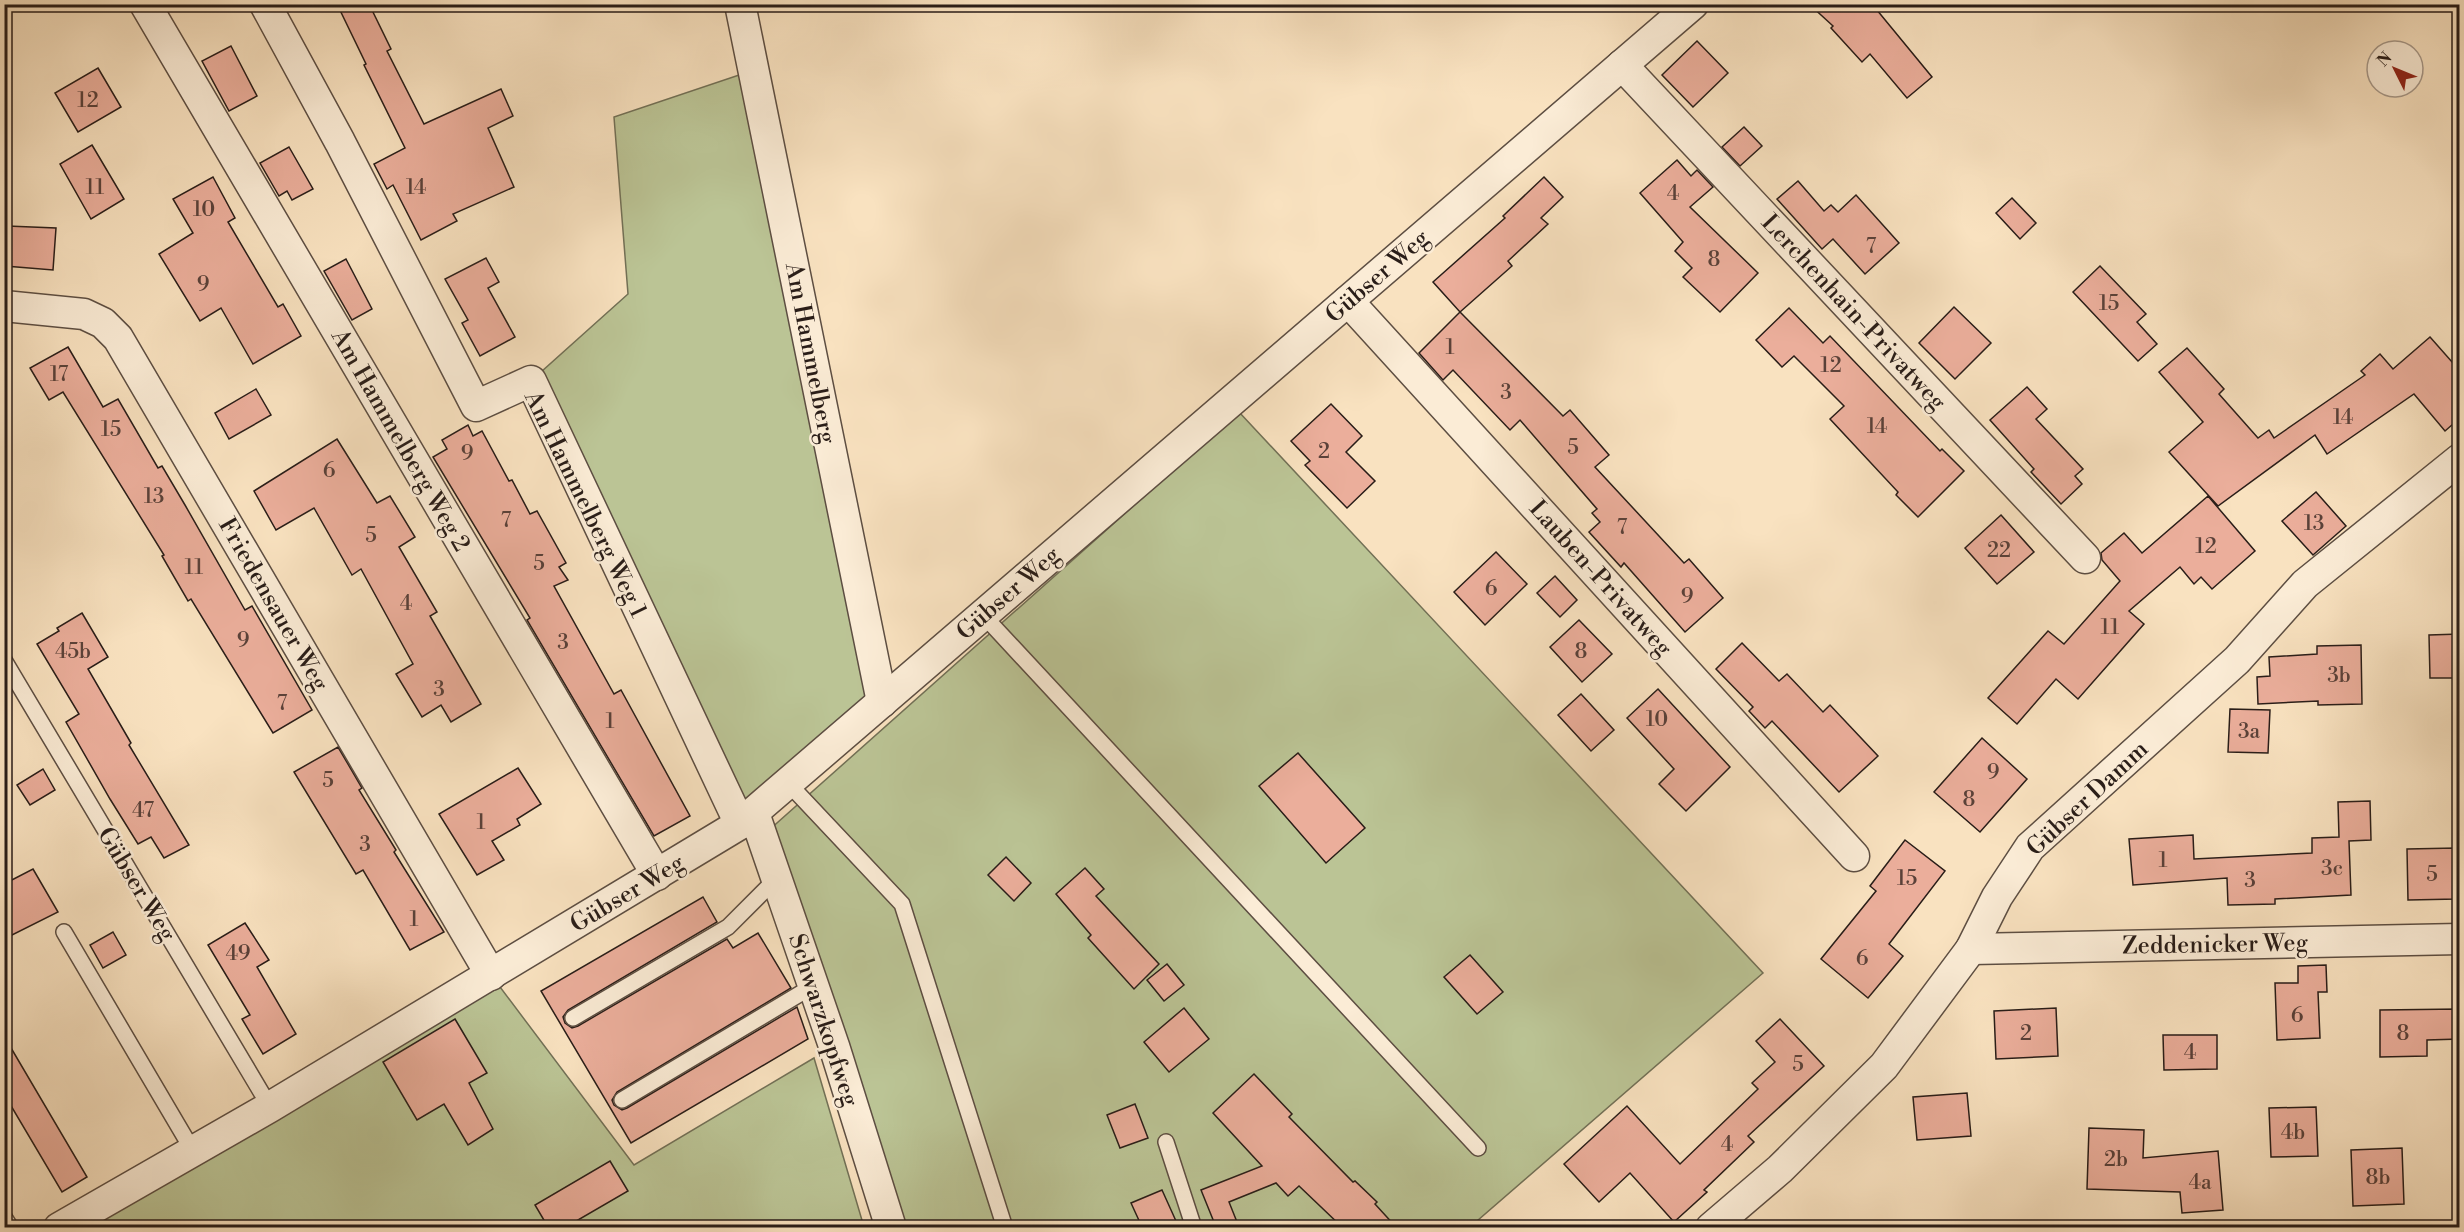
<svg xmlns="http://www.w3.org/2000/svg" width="2464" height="1232" font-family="'Libre Bodoni',serif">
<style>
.green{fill:#bbc495;stroke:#727056;stroke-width:1.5}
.building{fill:#ebae9b;stroke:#291d18;stroke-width:1.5}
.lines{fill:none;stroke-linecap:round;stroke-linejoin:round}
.lane-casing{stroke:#5d4e42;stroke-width:18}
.street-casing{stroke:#5d4e42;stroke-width:33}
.lane{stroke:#fbecd6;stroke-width:15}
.street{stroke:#fbecd6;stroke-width:30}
.labels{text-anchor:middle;stroke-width:5;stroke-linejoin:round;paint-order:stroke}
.number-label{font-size:21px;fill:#5a4139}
.street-label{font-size:24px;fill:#291d18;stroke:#fbecd6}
</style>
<rect width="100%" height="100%" fill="#f9e2c0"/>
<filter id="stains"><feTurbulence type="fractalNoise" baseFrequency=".00333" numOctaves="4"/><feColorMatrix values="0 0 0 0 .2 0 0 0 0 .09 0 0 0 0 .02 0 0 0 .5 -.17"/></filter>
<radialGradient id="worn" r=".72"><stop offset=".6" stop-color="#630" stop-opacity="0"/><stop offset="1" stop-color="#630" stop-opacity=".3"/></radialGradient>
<g class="green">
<path d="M754 70 882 702 740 824 531 381 628 294 614 117Z"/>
<path d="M1239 412 1763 973 1470 1227H905L768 831Z"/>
<path d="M491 975 634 1165 814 1058 864 1227 59 1228Z"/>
</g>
<g class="building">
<path d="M337 4H369L391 49 387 51 424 124 501 89 513 116 488 128 514 187 453 214 457 221 421 240 393 185 387 189 374 164 405 148 364 65 366 64Z"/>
<path d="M1809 4H1872L1932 77 1907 98 1870 54 1862 62 1831 28 1833 26Z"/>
<path d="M1697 41 1728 73 1693 107 1662 75Z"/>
<path d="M231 46 257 96 229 111 202 61Z"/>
<path d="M98 68 121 107 78 132 55 93Z"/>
<path d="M1744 127 1762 146 1740 166 1722 147Z"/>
<path d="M92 145 124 199 91 219 60 164Z"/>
<path d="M289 147 313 189 292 200 287 191 279 196 260 163Z"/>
<path d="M1677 160 1691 176 1697 170 1713 187 1690 207 1758 273 1720 312 1683 277 1692 268 1675 251 1683 242 1640 193Z"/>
<path d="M213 177 235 218 228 222 278 307 283 304 301 336 253 364 221 308 200 321 159 254 193 233 173 199Z"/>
<path d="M1544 177 1563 197 1541 218 1548 224 1508 261 1512 266 1460 312 1433 282 1505 218 1503 216Z"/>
<path d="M1798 181 1824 211 1831 205 1838 212 1856 195 1899 243 1865 274 1833 239 1822 249 1777 199Z"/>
<path d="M2012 198 2036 223 2020 239 1996 213Z"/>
<path d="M7 226 56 228 53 270 5 266Z"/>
<path d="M486 258 499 282 488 288 515 337 480 356 462 323 468 320 445 279Z"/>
<path d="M346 259 372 309 352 320 324 271Z"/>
<path d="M2100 266 2146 314 2137 322 2157 344 2138 361 2073 292Z"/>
<path d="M1954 307 1991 343 1955 379 1919 343Z"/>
<path d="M1789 308 1823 343 1830 336 1940 451 1942 449 1964 471 1918 517 1896 495 1898 492 1830 419 1844 406 1794 356 1782 367 1756 340Z"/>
<path d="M1460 312 1563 416 1570 410 1609 455 1595 467 1684 563 1689 559 1723 598 1685 632 1624 563 1621 567 1589 532 1600 522 1592 513 1597 509 1520 420 1510 430 1453 370 1443 380 1419 353Z"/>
<path d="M2430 337 2460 371V418L2445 431 2414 394 2327 454 2315 435 2218 506 2169 452 2203 422 2159 372 2187 348 2224 389 2219 394 2258 438 2269 430 2274 438 2365 375 2361 371 2380 354 2393 369Z"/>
<path d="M68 347 103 407 118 399 158 468 162 466 185 505 245 610 252 606 312 710 273 733 191 599 188 601 162 556 164 555 63 392 49 400 30 368Z"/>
<path d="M2027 387 2047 409 2036 419 2083 469 2075 476 2082 484 2061 504 2031 472 2034 469 1990 420Z"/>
<path d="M256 389 271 415 229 439 215 413Z"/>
<path d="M1331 404 1362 436 1346 452 1375 481 1347 508 1305 465 1310 461 1291 441Z"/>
<path d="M468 425 473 436 482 431 509 481 512 480 530 514 537 511 566 563 559 567 568 580 554 586 614 694 621 690 690 816 654 836 527 620 530 618 433 457 447 449 442 440Z"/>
<path d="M337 439 377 503 390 496 415 537 399 547 437 612 430 616 481 704 451 722 441 705 422 717 396 674 413 664 361 569 352 575 314 508 276 530 254 491Z"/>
<path d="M2316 492 2346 526 2313 555 2282 521Z"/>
<path d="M2208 496 2255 551 2212 589 2201 577 2194 584 2180 567 2129 611 2144 624 2078 699 2056 679 2017 724 1988 698 2048 631 2064 644 2120 581 2102 560 2101 553 2124 533 2142 553Z"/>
<path d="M2001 515 2034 552 1997 584 1965 548Z"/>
<path d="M1496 552 1527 584 1485 625 1454 592Z"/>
<path d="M1555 576 1577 600 1560 617 1537 593Z"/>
<path d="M82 613 108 657 88 669 131 743 129 745 189 845 164 858 151 837 138 844 110 799 66 722 79 714 37 644 59 631 57 628Z"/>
<path d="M1579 620 1612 654 1582 682 1550 647Z"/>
<path d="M2460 634V678H2430L2429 635Z"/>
<path d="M1742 643 1779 681 1787 674 1823 712 1830 705 1878 756 1839 792 1772 721 1765 728 1749 711 1753 707 1716 669Z"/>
<path d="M2361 645 2362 704 2318 705V701L2258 704 2257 677 2270 676 2269 657 2317 654V646Z"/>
<path d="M1658 689 1730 767 1686 811 1659 784 1674 769 1627 718Z"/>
<path d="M1581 694 1614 730 1591 751 1558 715Z"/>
<path d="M2230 709 2270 710 2268 753 2228 752Z"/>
<path d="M1982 738 2027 779 1980 832 1934 792Z"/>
<path d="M338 747 362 788 359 790 396 850 394 852 444 932 410 950 363 870 356 874 294 772Z"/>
<path d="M1298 753 1365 828 1326 863 1259 786Z"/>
<path d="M518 768 541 804 517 819 520 825 492 841 504 860 477 875 439 814Z"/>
<path d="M43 769 55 790 30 805 17 785Z"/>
<path d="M2370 801 2371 840 2349 841 2351 895 2275 899V904L2228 905 2227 878 2133 885 2129 839 2193 835 2194 859 2312 853V838L2339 837 2338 802Z"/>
<path d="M1905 840 1945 871 1889 944 1903 956 1868 998 1821 959 1876 891 1870 886Z"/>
<path d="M2456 848 2457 899 2408 900 2407 849Z"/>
<path d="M1006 857 1031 883 1014 901 988 875Z"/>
<path d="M1085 868 1104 889 1096 896 1159 964 1134 989 1088 938 1091 935 1056 894Z"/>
<path d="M33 869 58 912 4 939V884Z"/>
<path d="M703 897 717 922 568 1010 563 1017 565 1023 572 1028 578 1026 727 939 733 948 758 933 791 988 617 1092 612 1100 614 1105 622 1110 627 1108 797 1007 808 1039 631 1143 541 991Z"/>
<path d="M245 923 269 960 257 967 296 1034 263 1054 242 1019 250 1015 208 945Z"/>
<path d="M113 932 126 955 103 968 90 945Z"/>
<path d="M1470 955 1503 992 1477 1014 1444 977Z"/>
<path d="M1167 964 1184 985 1164 1001 1147 980Z"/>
<path d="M2326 965 2327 992H2318L2320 1038 2277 1040 2275 983H2298V966Z"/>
<path d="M1184 1008 1209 1039 1169 1072 1144 1042Z"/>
<path d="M2056 1008 2058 1056 1996 1059 1994 1011Z"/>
<path d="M2460 1009V1039L2427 1040V1056L2380 1057V1010Z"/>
<path d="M455 1019 487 1073 469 1083 493 1129 468 1145 444 1104 417 1120 383 1062Z"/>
<path d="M1780 1019 1824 1066 1748 1136 1754 1142 1704 1190 1707 1192 1674 1222 1630 1173 1599 1202 1564 1164 1627 1106 1680 1164 1758 1089 1752 1083 1775 1062 1756 1041Z"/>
<path d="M2163 1035H2217V1069L2164 1070Z"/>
<path d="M4 1036 87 1177 62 1192 4 1094Z"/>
<path d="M1254 1074 1292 1114 1289 1117 1353 1182 1355 1181 1377 1202 1375 1204 1396 1227H1342L1299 1186 1288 1196 1276 1183 1229 1202 1239 1227H1216L1201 1190 1262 1166 1213 1113Z"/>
<path d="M1967 1093 1971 1136 1917 1140 1913 1097Z"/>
<path d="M1135 1104 1148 1138 1120 1148 1107 1115Z"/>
<path d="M2316 1107 2318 1156 2271 1157 2269 1108Z"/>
<path d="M2089 1128 2144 1130 2143 1158 2218 1151 2223 1210 2182 1213 2180 1192 2087 1189Z"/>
<path d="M2402 1148 2404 1204 2353 1206 2351 1150Z"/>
<path d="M610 1161 628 1191 566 1227H548L535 1205Z"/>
<path d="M1162 1190 1176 1221 1160 1227H1142L1131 1203Z"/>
</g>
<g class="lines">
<defs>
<g id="lane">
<path d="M983 615 1478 1148"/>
<path d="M4 660 270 1107"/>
<path d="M788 783 902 904 1005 1228"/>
<path d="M64 932 193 1151"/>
<path d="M573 1018 728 927 776 879"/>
<path d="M622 1100 813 986"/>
<path d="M1166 1142 1194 1228"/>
<path d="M4 1217 11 1228"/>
</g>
<g id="street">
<path d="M145 4 657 875"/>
<path d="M265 4 340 142 476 406 531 381 740 824"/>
<path d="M740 4 882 702"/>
<path d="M1622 65 2085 558"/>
<path d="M1348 301 1854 856"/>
<path d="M4 306 84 314 103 323 118 338 491 975"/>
<path d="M754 813 834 1046 891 1228"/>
<path d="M1971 949 2460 939"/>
<path d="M59 1228 270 1107 740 824 1693 4"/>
<path d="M1711 1228 1780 1169 1884 1066 1971 949 1997 897 2030 847 2237 660 2305 584 2460 459"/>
</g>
</defs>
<use href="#lane" class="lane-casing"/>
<use href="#street" class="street-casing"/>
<use href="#lane" class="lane"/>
<use href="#street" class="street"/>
</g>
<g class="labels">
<g class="number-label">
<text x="88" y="107">12</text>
<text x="95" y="194">11</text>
<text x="416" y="194">14</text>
<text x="1673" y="200">4</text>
<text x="204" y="216">10</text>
<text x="1871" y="253">7</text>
<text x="1714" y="266">8</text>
<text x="203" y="291">9</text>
<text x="2109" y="310">15</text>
<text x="1450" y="354">1</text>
<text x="1831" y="372">12</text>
<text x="59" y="381">17</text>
<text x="1506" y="399">3</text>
<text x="2343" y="424">14</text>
<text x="1877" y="433">14</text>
<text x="111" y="436">15</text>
<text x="1573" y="454">5</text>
<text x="1324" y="458">2</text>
<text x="467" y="460">9</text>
<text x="329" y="477">6</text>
<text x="154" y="503">13</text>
<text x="506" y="527">7</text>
<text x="2314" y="530">13</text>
<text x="1622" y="534">7</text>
<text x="371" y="542">5</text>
<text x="2206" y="553">12</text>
<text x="1999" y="557">22</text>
<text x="539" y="570">5</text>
<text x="194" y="574">11</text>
<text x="1491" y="595">6</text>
<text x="1687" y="603">9</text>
<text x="406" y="610">4</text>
<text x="2110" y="634">11</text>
<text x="243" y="647">9</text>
<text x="563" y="649">3</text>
<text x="73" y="658">45b</text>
<text x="1581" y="658">8</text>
<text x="2339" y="682">3b</text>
<text x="439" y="696">3</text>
<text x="282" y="710">7</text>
<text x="1657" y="726">10</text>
<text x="610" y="728">1</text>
<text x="2249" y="738">3a</text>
<text x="1993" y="779">9</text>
<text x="328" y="787">5</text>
<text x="1969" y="806">8</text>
<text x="143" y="817">47</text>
<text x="481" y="829">1</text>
<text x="365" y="851">3</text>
<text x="2163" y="867">1</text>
<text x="2332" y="875">3c</text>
<text x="2432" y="881">5</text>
<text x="1907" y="885">15</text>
<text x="2250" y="887">3</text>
<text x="414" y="926">1</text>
<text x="238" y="960">49</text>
<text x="1862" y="965">6</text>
<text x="2297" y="1022">6</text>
<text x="2026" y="1040">2</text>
<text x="2403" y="1040">8</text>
<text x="2190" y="1059">4</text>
<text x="1798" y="1071">5</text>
<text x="2293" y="1139">4b</text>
<text x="1727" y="1151">4</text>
<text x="2116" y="1166">2b</text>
<text x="2378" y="1184">8b</text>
<text x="2200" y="1189">4a</text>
</g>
<g class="street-label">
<text transform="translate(1377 276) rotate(-41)" y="8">Gübser Weg</text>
<text transform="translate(1854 312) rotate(47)" y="8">Lerchenhain-Privatweg</text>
<text transform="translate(811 353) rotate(79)" y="8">Am Hammelberg</text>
<text transform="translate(401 440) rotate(60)" y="8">Am Hammelberg Weg 2</text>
<text transform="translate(586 504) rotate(64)" y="8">Am Hammelberg Weg 1</text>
<text transform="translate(1601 578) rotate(48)" y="8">Lauben-Privatweg</text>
<text transform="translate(1008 593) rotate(-41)" y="8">Gübser Weg</text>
<text transform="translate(274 604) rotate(60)" y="8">Friedensauer Weg</text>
<text transform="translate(2087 798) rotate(-43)" y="8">Gübser Damm</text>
<text transform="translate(137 884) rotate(59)" y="8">Gübser Weg</text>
<text transform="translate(627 893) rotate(-31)" y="8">Gübser Weg</text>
<text transform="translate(2215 944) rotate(-1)" y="8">Zeddenicker Weg</text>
<text transform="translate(824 1020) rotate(72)" y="8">Schwarzkopfweg</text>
</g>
</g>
<rect width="2464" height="1232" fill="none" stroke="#f9e2c0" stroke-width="24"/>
<rect x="6" y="6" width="2452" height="1220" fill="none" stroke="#291d18" stroke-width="3"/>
<rect x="12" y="12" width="2440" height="1208" fill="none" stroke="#291d18" stroke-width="1.5"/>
<g transform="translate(2395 69) rotate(313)"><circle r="28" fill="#fbecd6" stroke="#a7998a" stroke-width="1.5"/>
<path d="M0-4.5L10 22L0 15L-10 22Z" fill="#8f2418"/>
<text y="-9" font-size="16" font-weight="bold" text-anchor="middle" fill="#291d18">N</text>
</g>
<rect width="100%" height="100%" filter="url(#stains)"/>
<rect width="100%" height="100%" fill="url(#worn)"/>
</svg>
